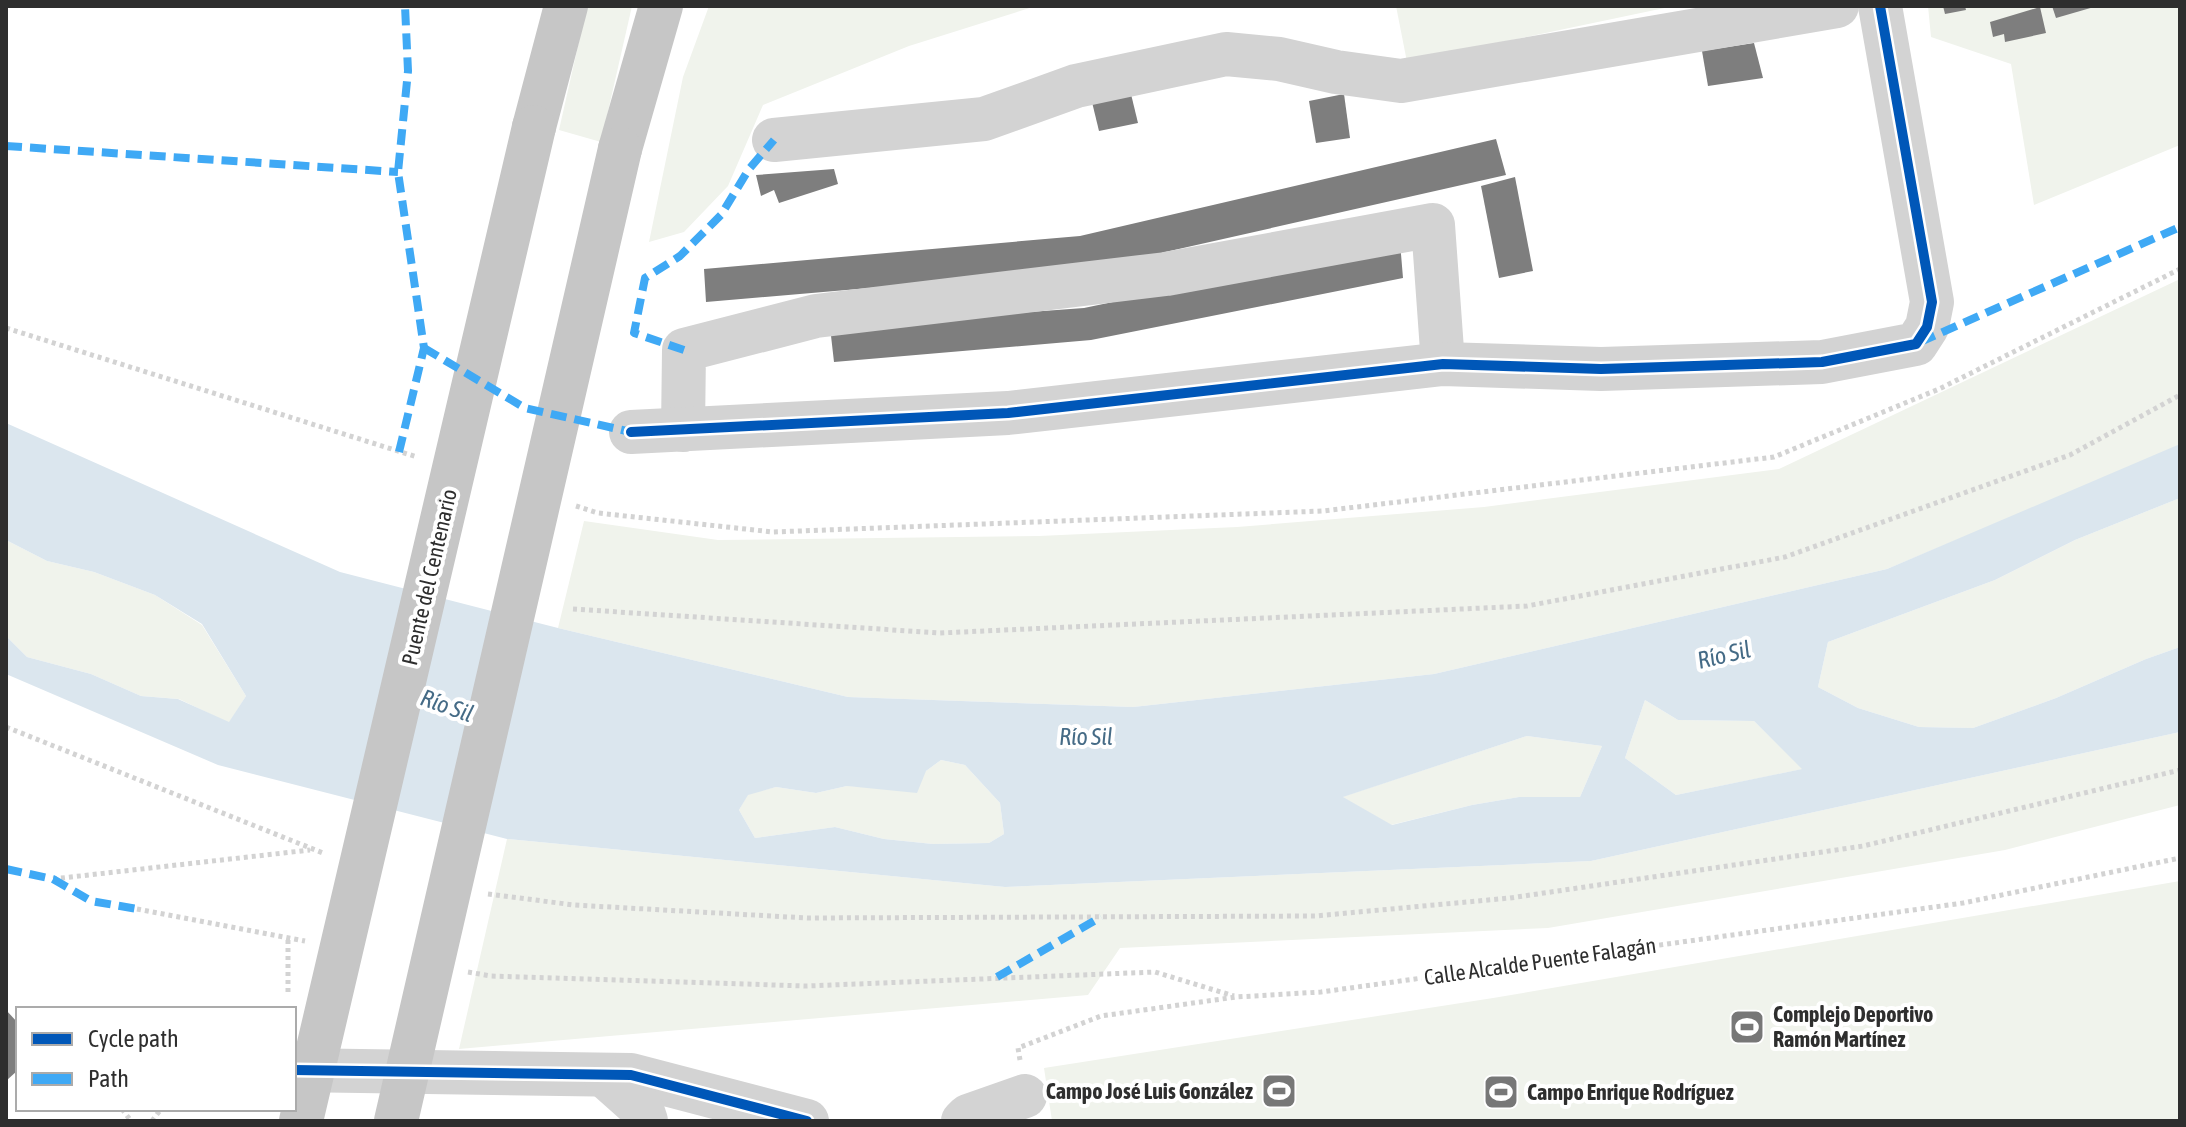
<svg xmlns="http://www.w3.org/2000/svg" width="2186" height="1127" font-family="'Asap Condensed',sans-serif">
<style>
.green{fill:#f0f3ec}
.water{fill:#dbe6ee;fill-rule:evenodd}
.building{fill:#7e7e7e}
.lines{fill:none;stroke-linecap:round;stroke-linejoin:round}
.path{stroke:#d3d3d3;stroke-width:5;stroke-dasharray:4 4;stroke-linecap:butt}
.minor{stroke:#d3d3d3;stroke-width:44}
.major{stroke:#c6c6c6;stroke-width:44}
.major-bridge{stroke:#c6c6c6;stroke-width:44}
.quiet{stroke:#3fa9f5;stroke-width:8;stroke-dasharray:16 8;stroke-linecap:butt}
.cycleway-casing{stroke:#fff;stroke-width:15}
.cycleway{stroke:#0057b8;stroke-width:10}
.labels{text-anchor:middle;stroke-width:8;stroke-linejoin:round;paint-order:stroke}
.street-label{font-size:22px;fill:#2e2e2e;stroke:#fff}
.poi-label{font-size:22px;font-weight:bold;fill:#2e2e2e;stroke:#fff;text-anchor:start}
.water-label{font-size:24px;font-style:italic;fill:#456b86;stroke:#fff}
</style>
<rect width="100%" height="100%" fill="#fff"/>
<g class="green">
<path d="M587 6H632L601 142 559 130Z"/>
<path d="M709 6H1036L909 46 763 105 728 186 684 232 649 242 683 77Z"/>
<path d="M1396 6H1674L1407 62Z"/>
<path d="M1928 6H2180V145L2034 205 2011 64 1931 37Z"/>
<path d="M2180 279V444L2169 451 1887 569 1434 674 1133 707 848 697 558 628 584 521 718 540 1039 536 1237 527 1484 507 1779 469Z"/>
<path d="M2180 498V647L2146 659 2056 698 1973 728 1919 727 1858 708 1818 687 1828 642 1995 580 2075 540Z"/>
<path d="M6 540 47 561 94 572 155 595 202 625 246 696 229 723 179 699 141 696 91 674 27 657 6 636Z"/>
<path d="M1645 700 1678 720 1754 721 1803 769 1676 795 1625 758Z"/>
<path d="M2180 732V805L2005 850 1548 928 1120 948 1088 995 459 1049 507 839 1005 887 1591 861Z"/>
<path d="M1527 736 1602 746 1580 797H1519L1472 805 1391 825 1342 797Z"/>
<path d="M941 760 965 765 1000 803 1004 834 989 843 933 844 884 839 835 827 755 838 739 810 748 794 776 787 816 793 847 786 873 787 926 771Z"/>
<path d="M2180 881V1121H1052L1044 1068 1493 998Z"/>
</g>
<path class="water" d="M6 423 340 572 558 628 848 697 1133 707 1434 674 1887 569 2180 444V498L2075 540 1995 580 1828 642 1818 687 1858 708 1919 727 1973 728 2056 698 2146 659 2180 647V732L1591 861 1005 887 507 839 218 765 6 674V636L27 657 91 674 141 696 178 699 229 722 246 696 202 624 155 595 94 572 47 561 6 540ZM1645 700 1678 720 1754 721 1802 769 1676 795 1625 758ZM1527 736 1602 746 1580 797H1519L1472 805 1392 825 1343 797ZM941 760 965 765 1000 803 1004 834 989 843 933 844 884 839 835 827 755 838 739 810 748 795 776 787 816 793 847 786 917 793 926 771Z"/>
<g class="building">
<path d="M1943 6H1965L1966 10 1945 14Z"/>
<path d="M2052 6H2094V7L2056 18Z"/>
<path d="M2040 7 2046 33 2005 42 2004 34 1993 37 1990 22Z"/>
<path d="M1754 43 1763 78 1708 86 1702 51Z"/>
<path d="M1130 90 1138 123 1099 131 1091 98Z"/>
<path d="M1344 94 1350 138 1316 143 1309 101Z"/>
<path d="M1496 139 1506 175 1090 269 706 302 704 269 1080 236Z"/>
<path d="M834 169 838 184 779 203 774 190 761 196 756 175Z"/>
<path d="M1515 177 1533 271 1499 278 1481 186Z"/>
<path d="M1400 242 1403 278 1091 340 834 362 830 327 1084 308Z"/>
<path d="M6 1010 18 1023V1070L6 1081Z"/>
</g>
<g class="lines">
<g class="path">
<path d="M6 328 417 457"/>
<path d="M576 506 598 513 773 532 1323 511 1774 457 1939 389 2180 269"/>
<path d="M573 609 940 633 1527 606 1785 557 2070 455 2180 395"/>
<path d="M6 727 323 853"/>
<path d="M53 879 310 850"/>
<path d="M488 894 574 905 807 918 1315 916 1510 898 1863 846 2180 770"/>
<path d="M137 909 305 941"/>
<path d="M468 972 491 976 807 986 1155 972 1234 996"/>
<path d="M288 992V937"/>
<path d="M1020 1060 1018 1048 1101 1016 1236 997 1321 992 1963 903 2180 858"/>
<path d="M122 1109 131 1121"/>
<path d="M152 1121 161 1109"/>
</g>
<g class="minor">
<path d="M774 140 984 119 1076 86 1226 54 1279 59 1336 72 1401 81 1837 6"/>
<path d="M683 430 684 350 816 316 1166 274 1433 225 1443 364"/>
<path d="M631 432 1008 413 1443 364 1601 369 1822 362 1916 344 1927 327 1932 302 1880 6"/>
<path d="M294 1070 631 1075 807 1121"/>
<path d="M606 1077 642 1109 646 1121"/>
<path d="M963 1121 968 1116 1025 1096"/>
</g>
<g class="major">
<path d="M534 127 566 6"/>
<path d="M620 149 661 6"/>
</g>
<g class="major-bridge">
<path d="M301 1121 534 127"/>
<path d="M396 1121 620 149"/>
</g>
<g class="quiet">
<path d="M6 146 398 172"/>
<path d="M1920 342 2180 227"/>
<path d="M424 348 525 408 631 432"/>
<path d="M684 350 634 333 645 278 680 256 721 215 749 169 774 140"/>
<path d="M399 452 424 348 398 172 408 71 405 6"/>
<path d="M6 869 53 879 91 901 137 909"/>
<path d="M997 977 1101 917"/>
</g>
<defs>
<g id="cycleway">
<path d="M631 432 1008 413 1443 364 1601 369 1822 362 1916 344 1927 327 1932 302 1880 6"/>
<path d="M294 1070 631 1075 807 1121"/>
</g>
</defs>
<use href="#cycleway" class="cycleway-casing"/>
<use href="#cycleway" class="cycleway"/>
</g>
<defs>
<symbol id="stadium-square" viewBox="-11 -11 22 22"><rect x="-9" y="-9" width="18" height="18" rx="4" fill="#777" stroke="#fff"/><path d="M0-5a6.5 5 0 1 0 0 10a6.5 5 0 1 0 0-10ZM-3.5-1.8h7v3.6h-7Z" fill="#fff"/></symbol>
</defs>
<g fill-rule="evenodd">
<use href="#stadium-square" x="1727" y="1007" width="40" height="40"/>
<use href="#stadium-square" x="1259" y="1071" width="40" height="40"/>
<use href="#stadium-square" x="1481" y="1072" width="40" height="40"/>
</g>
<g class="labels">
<g class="street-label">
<text transform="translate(429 577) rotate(-77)" y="8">Puente del Centenario</text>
<text transform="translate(1540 961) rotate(-8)" y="8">Calle Alcalde Puente Falagán</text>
</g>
<g class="poi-label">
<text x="1773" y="1022">Complejo Deportivo<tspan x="1773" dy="25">Ramón Martínez</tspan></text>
<text x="1253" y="1099" text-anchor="end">Campo José Luis González</text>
<text x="1527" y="1100">Campo Enrique Rodríguez</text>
</g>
<g class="water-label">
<text transform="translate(1724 655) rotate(-13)" y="8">Río Sil</text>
<text transform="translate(447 706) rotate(20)" y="8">Río Sil</text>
<text x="1086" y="745">Río Sil</text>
</g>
</g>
<rect width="2186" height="1127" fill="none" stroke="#2e2e2e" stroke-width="16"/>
<rect x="16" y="1007" width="280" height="104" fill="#ffffff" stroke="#ababab" stroke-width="2"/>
<rect x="32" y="1033" width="40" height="12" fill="#0057b8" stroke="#ababab" stroke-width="2"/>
<text x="88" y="1047" font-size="24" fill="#2e2e2e">Cycle path</text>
<rect x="32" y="1073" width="40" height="12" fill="#3fa9f5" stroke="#ababab" stroke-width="2"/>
<text x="88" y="1087" font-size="24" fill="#2e2e2e">Path</text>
</svg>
